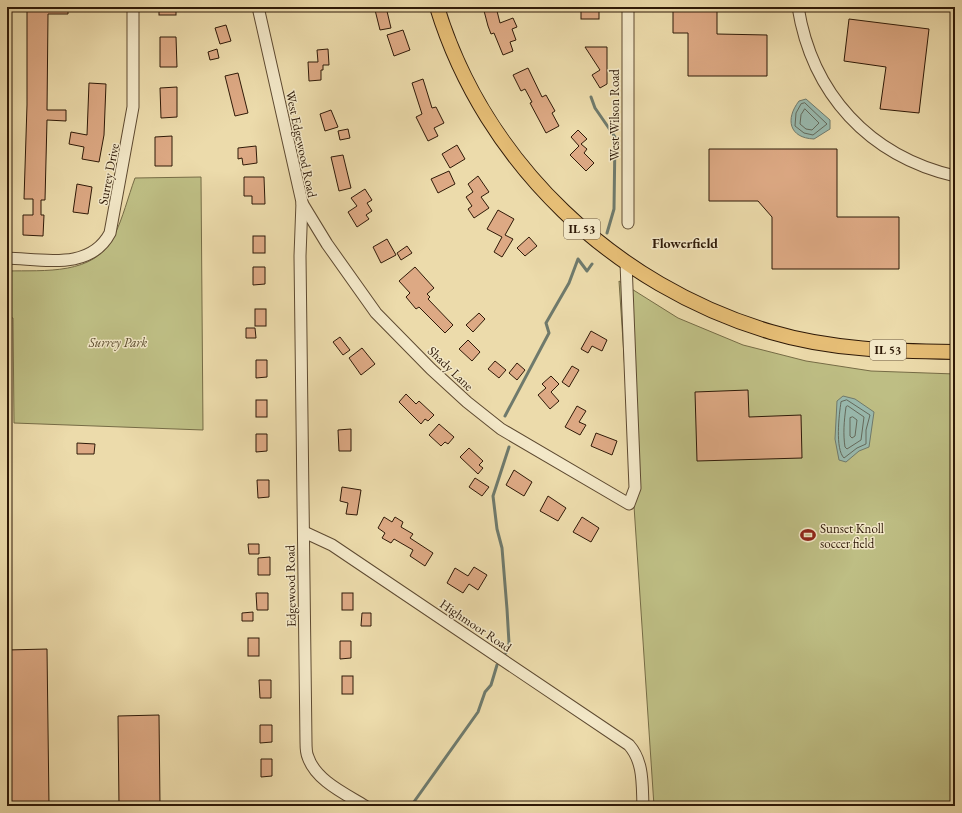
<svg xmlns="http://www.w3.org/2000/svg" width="962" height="813" font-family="'EB Garamond',serif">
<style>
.green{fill:#bebe84;stroke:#766c46}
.water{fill:#99baaf;stroke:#6f7a6c}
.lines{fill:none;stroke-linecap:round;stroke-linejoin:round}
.shore{stroke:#646a5c;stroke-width:1}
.stream{stroke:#6f7a6c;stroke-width:3}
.building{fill:#dda984;stroke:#2f1a08}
.minor-casing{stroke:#5e4a31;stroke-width:13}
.major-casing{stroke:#2f1a08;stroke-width:16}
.minor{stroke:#f3e8c8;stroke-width:11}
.major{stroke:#e6be76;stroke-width:14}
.labels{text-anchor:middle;stroke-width:3;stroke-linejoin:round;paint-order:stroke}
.shield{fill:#f3e8c8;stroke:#6a5842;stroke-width:1}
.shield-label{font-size:12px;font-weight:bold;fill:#2f1a08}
.street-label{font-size:13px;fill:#2f1a08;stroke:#f3e8c8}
.park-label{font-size:13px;font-style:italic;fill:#5a4b2d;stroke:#f3e8c8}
.poi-label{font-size:13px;fill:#2f1a08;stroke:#f3e8c8;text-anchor:start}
.neighbourhood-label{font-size:14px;font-weight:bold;fill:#2f1a08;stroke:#f3e8c8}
</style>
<rect width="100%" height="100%" fill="#ecdbab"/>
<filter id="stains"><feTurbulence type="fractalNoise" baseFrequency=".005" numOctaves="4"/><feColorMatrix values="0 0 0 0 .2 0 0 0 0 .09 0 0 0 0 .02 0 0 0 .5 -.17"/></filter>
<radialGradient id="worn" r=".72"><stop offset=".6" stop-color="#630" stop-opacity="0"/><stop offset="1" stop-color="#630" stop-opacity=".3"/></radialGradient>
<g class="green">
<path d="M201 177 203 430 14 423 13 318 7 317V271C44 270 95 276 114 236 123 218 128 197 135 178Z"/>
<path d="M619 281 678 318 743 345 806 361 871 371 955 374V806H654Z"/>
</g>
<g class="water">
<path d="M806 99 830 120V129L814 139C789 138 785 119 799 101Z"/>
<path d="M843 396 855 399 874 412 869 447 859 451 846 462 839 460 835 439 837 401Z"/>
</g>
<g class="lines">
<g class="shore">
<path d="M805 103 827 124 813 135 804 133 795 126 796 113 801 104Z"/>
<path d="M805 109 819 123 812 130 806 129 800 124 801 115Z"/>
<path d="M847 400 870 415 866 430V444L857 448 844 458C835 449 839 415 841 402Z"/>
<path d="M848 406 864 417 861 440 847 449 845 447C843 434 844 421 846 407Z"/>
<path d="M853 417 857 420 855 436 852 438 850 436V418Z"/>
</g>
<g class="stream">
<path d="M591 97 595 108 615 137 614 209 607 233"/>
<path d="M505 416 549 333 546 323 569 283 578 259 587 271 592 264"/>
<path d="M506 653 509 643 507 609 502 548 497 529 493 496 509 447"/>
<path d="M411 806 478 712 485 692 491 685 497 665"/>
</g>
</g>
<g class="building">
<path d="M27 7H68V14H48L47 110H66V121L47 120 45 200H41V215H44L43 236 23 235V215H33V199H24L27 105Z"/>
<rect x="159" y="7" width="17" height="8"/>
<path d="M386 7 391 28 380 30 375 10Z"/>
<path d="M483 7H496L500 23 513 18 517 27 512 29 516 40 510 42 513 51 503 55 494 33 491 34 488 26Z"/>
<rect x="581" y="7" width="18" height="12"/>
<path d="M673 7H717V34L767 35V76H688V33H673Z"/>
<path d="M849 19 929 29 919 113 880 109 886 67 844 61Z"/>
<path d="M226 25 231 41 220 44 215 28Z"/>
<path d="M403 30 410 50 394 56 387 35Z"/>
<path d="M160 37H176L177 67H160Z"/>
<path d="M585 47H607V84L600 88 592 75 600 70Z"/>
<path d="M217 49 219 58 210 60 208 52Z"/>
<path d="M328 49 329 65H323V70H321V80L309 81 308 62H318L317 50Z"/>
<path d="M528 68 542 97 546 95 555 111 552 113 559 126 546 133 530 103 532 102 525 89 521 91 513 75Z"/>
<path d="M238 73 248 113 235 116 225 76Z"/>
<path d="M423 79 432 108 436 107 444 123 434 128 438 136 428 141 416 117 422 114 412 83Z"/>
<path d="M89 83 106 84 104 135 99 162 82 159 84 147 69 144 71 132 87 135Z"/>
<path d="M177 87V117L161 118 160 88Z"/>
<path d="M331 110 338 127 325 131 320 114Z"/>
<path d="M348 129 350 138 340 140 338 131Z"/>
<path d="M578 130 587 139 581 144 587 149 584 153 594 163 586 171 570 155 579 146 571 137Z"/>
<path d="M172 136V166H155V137Z"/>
<path d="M457 145 465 159 450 168 442 154Z"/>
<path d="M256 146 257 163 243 165 242 158 238 159V148Z"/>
<path d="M709 149H837V217H899V269H772V217L758 201H709Z"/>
<path d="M343 155 351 188 339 191 331 157Z"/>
<path d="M449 171 455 184 438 193 431 179Z"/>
<path d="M478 176 489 192 481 197 489 208 474 218 468 209 472 206 466 197 473 192 468 184Z"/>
<path d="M244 177H264L265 204H252V196H244Z"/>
<path d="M77 184 92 187 88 214 73 212Z"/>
<path d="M365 189 372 200 367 203 372 211 366 215 369 219 357 227 348 212 357 206 351 198Z"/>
<path d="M498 210 514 219 505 235 513 239 502 257 494 252 502 237 487 229Z"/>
<rect x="253" y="236" width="12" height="17"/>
<path d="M529 237 537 246 525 256 517 248Z"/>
<path d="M387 239 396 255 381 263 373 247Z"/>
<path d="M407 246 412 253 401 260 397 253Z"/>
<path d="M253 267H265V284L253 285Z"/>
<path d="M415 267 434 288 427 294 430 297 428 299 453 325 445 333 419 307 416 309 406 297 410 293 399 281Z"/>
<rect x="255" y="309" width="11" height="17"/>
<path d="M479 313 485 319 473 332 466 325Z"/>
<path d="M246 328H255L256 338H246Z"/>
<path d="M591 331 607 340 602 351 592 346 588 353 581 349Z"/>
<path d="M340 337 350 350 343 355 333 342Z"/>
<path d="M468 340 480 352 472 361 459 349Z"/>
<path d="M362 348 375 364 361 375 349 358Z"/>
<path d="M256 360H267V377L256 378Z"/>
<path d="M495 361 506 370 499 378 488 369Z"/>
<path d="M517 363 525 370 517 380 509 373Z"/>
<path d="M572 366 579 370 569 387 562 382Z"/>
<path d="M551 376 559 384 551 392 559 401 550 409 538 395 546 388 542 384Z"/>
<path d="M748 390 749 417 801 415 802 458 697 461 695 392Z"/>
<path d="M406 394 416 404 419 401 434 415 428 421 425 419 421 424 399 402Z"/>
<rect x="256" y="400" width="11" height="17"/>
<path d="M577 406 586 411 579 422 586 425 580 435 565 427Z"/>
<path d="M439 424 454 437 448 444 445 442 441 446 429 435Z"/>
<path d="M351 429V451H339L338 430Z"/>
<path d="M596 433 617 441 612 455 591 446Z"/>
<path d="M256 434H267V451L256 452Z"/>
<path d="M77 443 95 444 94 454H77Z"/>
<path d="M469 448 483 461 479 465 483 468 478 474 460 457Z"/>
<path d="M514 470 532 482 524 496 506 485Z"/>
<path d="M475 478 489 487 482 496 469 487Z"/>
<path d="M257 480H269V497L258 498Z"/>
<path d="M342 487 361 490 357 515 346 514 348 503 340 501Z"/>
<path d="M548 496 566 508 558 521 540 511Z"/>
<path d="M384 517 392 522 395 517 403 522 401 527 413 534 410 538 433 553 425 566 410 556 413 550 394 539 391 543 382 538 385 533 378 528Z"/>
<path d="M582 517 599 528 591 542 573 532Z"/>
<path d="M248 544H259V554H249Z"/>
<path d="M270 557V575H258V558Z"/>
<path d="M474 567 487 575 478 590 469 584 463 593 447 583 455 568 468 576Z"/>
<path d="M256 593H268V610H257Z"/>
<rect x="342" y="593" width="11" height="17"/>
<path d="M253 612V621H242V613Z"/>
<path d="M362 613H371V626H361Z"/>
<rect x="248" y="638" width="11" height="18"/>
<path d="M340 641H351V658L340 659Z"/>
<path d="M47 649 49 806H7V650Z"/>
<rect x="342" y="676" width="11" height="18"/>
<path d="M259 680H271V698H260Z"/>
<path d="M159 715 160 806H119L118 716Z"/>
<path d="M260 725H272V742L260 743Z"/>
<path d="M261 759H272V776L261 777Z"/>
</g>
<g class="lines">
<defs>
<g id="minor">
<path d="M258 7 302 202 300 256 306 742C306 747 306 753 308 757 316 781 346 794 365 806"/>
<path d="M628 7V223"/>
<path d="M798 7C812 94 869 156 955 176"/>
<path d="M302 203 327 244 376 313 431 369 467 402 501 429 629 504 635 488 626 263"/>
<path d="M7 258C43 259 90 271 110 233L133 107V7"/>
<path d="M304 532 332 545 629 745C644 762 642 785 643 806"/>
</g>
<path id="major" d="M437 7C485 164 615 286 771 332 831 350 893 351 955 352"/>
</defs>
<use href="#minor" class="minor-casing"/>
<use href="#major" class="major-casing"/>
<use href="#minor" class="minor"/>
<use href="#major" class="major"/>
</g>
<defs>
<symbol id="stadium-bare" viewBox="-9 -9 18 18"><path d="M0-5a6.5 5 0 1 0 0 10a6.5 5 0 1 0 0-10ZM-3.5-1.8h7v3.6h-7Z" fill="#8f2418" stroke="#f3e8c8" stroke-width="2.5" paint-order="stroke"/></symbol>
</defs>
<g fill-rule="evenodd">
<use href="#stadium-bare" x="797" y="524" width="22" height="22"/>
</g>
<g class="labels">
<g class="shield">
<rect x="564" y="219" width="36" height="20" rx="3"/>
<rect x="870" y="340" width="36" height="20" rx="3"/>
</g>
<g class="shield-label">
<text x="582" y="233">IL 53</text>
<text x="888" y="354">IL 53</text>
</g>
<g class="street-label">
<text transform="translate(614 115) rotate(-90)" y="5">West Wilson Road</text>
<text transform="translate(302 144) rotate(78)" y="5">West Edgewood Road</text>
<text transform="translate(108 174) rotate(-79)" y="5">Surrey Drive</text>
<text transform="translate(451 368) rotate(44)" y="5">Shady Lane</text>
<text transform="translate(290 586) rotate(-91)" y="5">Edgewood Road</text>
<text transform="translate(476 625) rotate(34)" y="5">Highmoor Road</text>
</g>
<g class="park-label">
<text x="118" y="347">Surrey Park</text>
</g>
<g class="poi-label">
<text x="820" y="533">Sunset Knoll<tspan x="820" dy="15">soccer field</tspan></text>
</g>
<g class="neighbourhood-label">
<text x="685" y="248">Flowerfield</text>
</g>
</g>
<rect width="962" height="813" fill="none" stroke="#ecdbab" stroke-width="24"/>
<rect x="8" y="8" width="946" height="797" fill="none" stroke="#2f1a08" stroke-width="2"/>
<rect x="12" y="12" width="938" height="789" fill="none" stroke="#2f1a08"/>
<rect width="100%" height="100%" filter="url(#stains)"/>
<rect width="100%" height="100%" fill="url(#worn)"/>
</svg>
